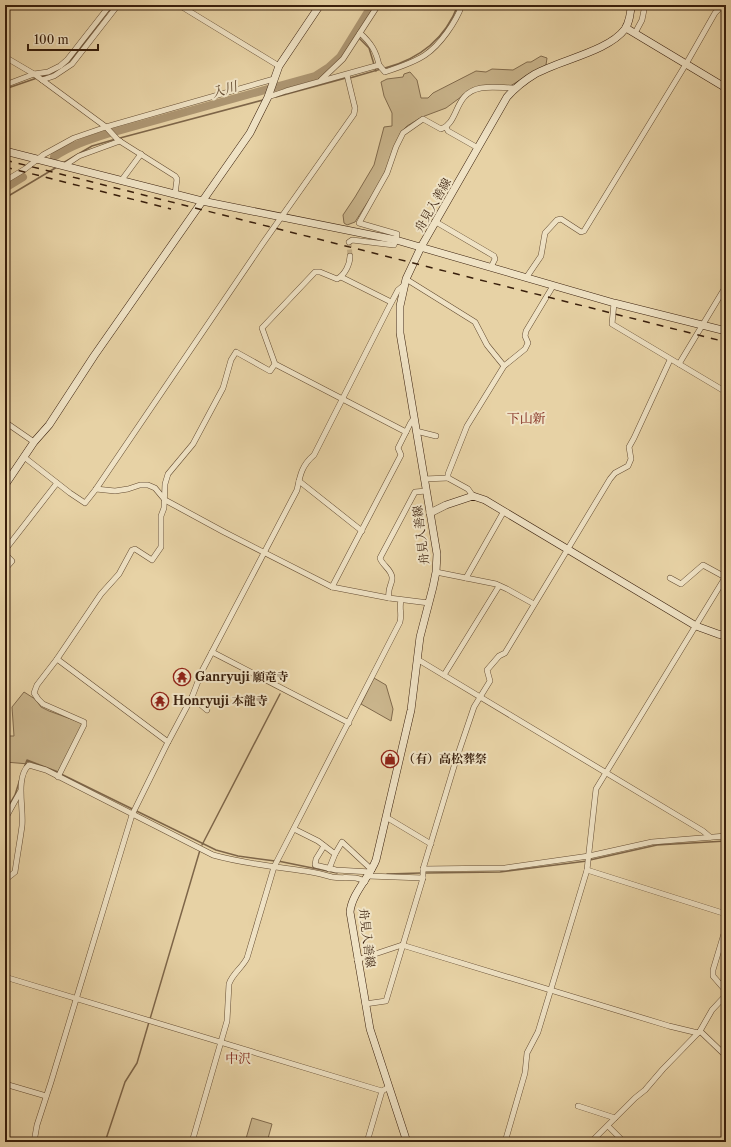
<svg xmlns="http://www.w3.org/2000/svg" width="731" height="1147" font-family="'Libre Caslon Text','Noto Serif JP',serif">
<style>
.green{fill:#c9b48b;stroke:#816a4c}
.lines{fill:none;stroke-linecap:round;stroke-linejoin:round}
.stream{stroke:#7e6649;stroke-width:1.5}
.river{stroke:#ac9571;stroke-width:8}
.street-tunnel{stroke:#c4ae86;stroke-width:5;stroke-dasharray:5 2.5;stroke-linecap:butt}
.street-casing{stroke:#644c32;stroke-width:6}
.secondary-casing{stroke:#391f0c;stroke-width:8}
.street{stroke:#efe2c4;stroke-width:5}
.secondary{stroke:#efe2c4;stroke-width:7}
.rail{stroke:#391f0c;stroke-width:1.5;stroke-dasharray:7 7;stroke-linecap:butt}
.labels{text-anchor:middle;stroke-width:4;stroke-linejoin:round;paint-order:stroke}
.street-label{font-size:12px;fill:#391f0c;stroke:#efe2c4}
.poi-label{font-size:12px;font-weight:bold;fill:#391f0c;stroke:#efe2c4;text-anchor:start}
.water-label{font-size:13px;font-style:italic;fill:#61482f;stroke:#efe2c4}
.neighbourhood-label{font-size:13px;fill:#7a1f14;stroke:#efe2c4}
</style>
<rect width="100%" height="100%" fill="#e7d2a5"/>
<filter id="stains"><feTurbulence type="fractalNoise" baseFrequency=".005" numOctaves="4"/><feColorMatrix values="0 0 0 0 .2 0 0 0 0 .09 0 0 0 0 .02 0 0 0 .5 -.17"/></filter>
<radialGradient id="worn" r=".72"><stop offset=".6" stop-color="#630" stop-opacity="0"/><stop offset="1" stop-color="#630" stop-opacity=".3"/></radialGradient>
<g class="green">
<path d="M541 56 547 58 546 65 510 86 469 91 446 108 422 117 407 126 401 132 385 172 376 189 355 222 347 225 344 223 343 215 355 197 374 165 384 127 392 126V113L384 96 381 82 387 79 403 77 404 74 410 72 417 80 421 98H428L433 93 476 71 486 72 492 69 513 70 527 62H531Z"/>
<path d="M374 678 386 685 393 709 391 721 361 704Z"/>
<path d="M24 692 35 699 41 707 49 711 82 723 83 725 57 774 29 764 5 762 8 736H14L12 707Z"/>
<path d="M252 1118 272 1124 267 1142H245Z"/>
</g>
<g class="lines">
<g class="stream">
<path d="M359 38 369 48 376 71"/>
<path d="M61 68 72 59 113 5"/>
<path d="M385 68C419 59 445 39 458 5"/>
<path d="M41 77 56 71"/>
<path d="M350 78 381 69"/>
<path d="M5 89 37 78"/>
<path d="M276 97 346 78"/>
<path d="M120 138 263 100"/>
<path d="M63 163 92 146 116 139"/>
<path d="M5 198 57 167"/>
<path d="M24 768 27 760 58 772"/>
<path d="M61 774 216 850 238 856 275 861"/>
<path d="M5 812 15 795 20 779"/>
<path d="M202 845 280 694"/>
<path d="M590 860 657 845 726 841"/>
<path d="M278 861 337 873"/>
<path d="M425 873 500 872 587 861"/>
<path d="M387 874 421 873"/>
<path d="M150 1019 200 850"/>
<path d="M105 1142 125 1082 137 1063 149 1022"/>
</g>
<g class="river">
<path d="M54 157C70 146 88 140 107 134L315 76 329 67 340 57 372 5"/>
<path d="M5 188 23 177"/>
</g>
<path class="street-tunnel" d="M349 242 350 256"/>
<defs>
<g id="street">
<path d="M179 5 279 66"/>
<path d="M360 33C371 43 376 51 379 65"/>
<path d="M635 33 642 20 645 5"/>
<path d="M5 57 34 74 106 127 118 140 175 176 177 179 175 194"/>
<path d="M42 80 54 76 72 64 118 5"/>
<path d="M321 80 343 59 378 5"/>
<path d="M5 85 34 74 48 72 60 66 67 60 110 5"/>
<path d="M268 97 286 91 379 65 385 72C397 68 415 62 425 55 440 45 456 22 462 5"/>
<path d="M446 127 448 131 478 148"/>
<path d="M64 166 79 156 120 141"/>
<path d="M5 181 25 169 43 155 74 138 106 127 274 79"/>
<path d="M121 181 141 154"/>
<path d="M436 222 494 256 495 259 491 267"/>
<path d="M349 242 352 240 394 245 396 240 397 234 359 223 387 173 396 147 403 133 423 119 441 129C460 122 453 93 481 88 492 86 504 88 515 88"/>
<path d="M341 277 391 302"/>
<path d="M526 278 541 256 545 233 557 220 561 219 581 232 584 231 686 64 715 13 721 7 726 6"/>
<path d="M406 279 475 322 487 345 504 366"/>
<path d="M614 303 612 324 726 392"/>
<path d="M275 364 406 432"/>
<path d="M679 364 726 286"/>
<path d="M5 422 34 442"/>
<path d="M416 431 436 436"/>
<path d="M24 457 70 493 85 503 96 489 263 243 354 114 355 108 347 75"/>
<path d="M424 479 448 478"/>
<path d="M299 481 362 531"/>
<path d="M96 489 115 491 128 489 140 485H148L155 488 165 500 178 507 224 532 332 587 389 598 429 603"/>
<path d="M473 496 468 489 448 478V474L467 426 504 366 525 349 528 343 525 336 526 331 553 286"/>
<path d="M5 550 57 483"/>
<path d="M5 554 12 561 5 569"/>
<path d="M436 572 496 584 507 589 534 604"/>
<path d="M466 578 504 511"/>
<path d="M670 578 681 584 703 565 725 577"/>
<path d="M332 587 401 455 398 448 410 424 414 418"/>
<path d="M389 598C387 587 393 584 392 577 391 569 382 565 380 558L415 492 426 491"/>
<path d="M212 652 349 723"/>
<path d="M57 659 168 742"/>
<path d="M417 659 703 831 710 837"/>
<path d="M444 675 499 586"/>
<path d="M192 697 207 710"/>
<path d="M58 777 84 725V722L43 704 38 699 34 693 37 685 57 659 101 594 119 574 132 550 135 549 152 560 161 547V516L164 508 165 484 168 474 193 444 223 388 231 360 236 352 270 371 275 364 262 328 315 272H320L337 279C345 275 350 264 350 256"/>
<path d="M386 817 431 844"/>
<path d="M5 819 20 792"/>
<path d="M294 829 318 841 335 854 342 842 372 870"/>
<path d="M324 846 316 859 315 865 336 870 371 872"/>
<path d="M329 869 335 854"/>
<path d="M423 869 505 868 589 856 652 842 726 836"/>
<path d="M587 870 726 914"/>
<path d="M368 876 423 878V869L456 760 474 707 490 681 487 670 499 656 505 653 610 479 615 473 628 466 631 459 629 447 634 438 670 360"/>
<path d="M5 880 15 872C17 857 20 841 22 826 24 809 15 777 29 765L46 770 213 855C245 864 278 867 311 872 318 873 325 875 332 877 343 879 357 875 365 882"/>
<path d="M726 927 713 970V976L726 991"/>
<path d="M357 960 402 945 669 1026 698 1033"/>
<path d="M5 977 382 1091 389 1087"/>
<path d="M365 1004 386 1001 423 878"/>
<path d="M700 1031 726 1056"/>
<path d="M5 1084 46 1096"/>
<path d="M578 1106 615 1118"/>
<path d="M608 1126 624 1142"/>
<path d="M34 1142 37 1125 51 1082 132 815 168 742 192 697 202 671 297 490C300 475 302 465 314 455L388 309 398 290 403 286"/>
<path d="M192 1142 227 1021 229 984C232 974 242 968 247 958L274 867 400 622C402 614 399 608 401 600"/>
<path d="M367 1142 382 1091"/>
<path d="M505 1142 525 1073 527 1053 538 1032 587 870 596 789 726 576"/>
<path d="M591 1142 635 1098 645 1090 663 1069 700 1031 712 1010 726 995"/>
</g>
<g id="secondary">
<path d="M626 28 726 88"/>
<path d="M5 151 202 201 396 240 614 303 726 331"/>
<path d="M5 485 34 442 49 425 94 356 250 133 268 97 279 66 320 5"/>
<path d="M430 513 446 505 473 496 485 500 696 626 718 634 726 636"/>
<path d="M407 1142 370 1029 350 912C352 893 369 878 376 860L411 710 420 637 433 587 436 572 437 554 400 333V306L406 279 421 247 507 97C515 88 525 80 535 74 560 60 609 51 625 29 629 23 631 12 631 5"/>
</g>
</defs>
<use href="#street" class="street-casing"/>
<use href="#secondary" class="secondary-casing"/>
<use href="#street" class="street"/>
<use href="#secondary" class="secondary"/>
<g class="rail">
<path d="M5 160 726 342"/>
<path d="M5 167 171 209"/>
</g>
</g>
<defs>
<symbol id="temple-ring" viewBox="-11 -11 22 22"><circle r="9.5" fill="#efe2c4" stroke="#8f2418" stroke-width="1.5"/><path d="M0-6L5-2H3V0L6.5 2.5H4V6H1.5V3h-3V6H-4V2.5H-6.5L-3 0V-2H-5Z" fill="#8f2418"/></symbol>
<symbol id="shop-ring" viewBox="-11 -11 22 22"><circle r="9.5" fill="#efe2c4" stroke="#8f2418" stroke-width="1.5"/><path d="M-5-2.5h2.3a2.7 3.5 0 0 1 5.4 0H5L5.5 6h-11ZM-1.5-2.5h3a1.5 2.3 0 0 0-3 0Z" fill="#8f2418"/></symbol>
</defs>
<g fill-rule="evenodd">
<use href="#temple-ring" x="172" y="667" width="20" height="20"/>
<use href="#temple-ring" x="150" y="691" width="20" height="20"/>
<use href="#shop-ring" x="380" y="749" width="20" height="20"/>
</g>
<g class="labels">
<g class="street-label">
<text transform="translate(433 205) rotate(-60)" y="4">舟見入善線</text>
<text transform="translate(421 535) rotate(-97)" y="4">舟見入善線</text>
<text transform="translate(367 938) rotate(83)" y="4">舟見入善線</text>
</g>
<g class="poi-label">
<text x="195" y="681">Ganryuji 願竜寺</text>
<text x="173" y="705">Honryuji 本龍寺</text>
<text x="403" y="763">（有）高松葬祭</text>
</g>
<g class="water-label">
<text transform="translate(224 89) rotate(-16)" y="5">入川</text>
</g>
<g class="neighbourhood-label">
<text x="526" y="423">下山新</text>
<text x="238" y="1063">中沢</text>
</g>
</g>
<rect width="731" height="1147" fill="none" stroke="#e7d2a5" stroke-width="20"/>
<rect x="6" y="6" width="719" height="1135" fill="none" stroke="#391f0c" stroke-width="2"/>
<rect x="10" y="10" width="711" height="1127" fill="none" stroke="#391f0c"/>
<path d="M28 44v6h70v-6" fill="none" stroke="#391f0c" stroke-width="2"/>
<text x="34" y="44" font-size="12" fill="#391f0c" stroke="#efe2c4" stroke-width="3" paint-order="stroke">100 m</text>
<rect width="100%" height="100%" filter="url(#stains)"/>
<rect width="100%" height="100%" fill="url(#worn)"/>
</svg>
